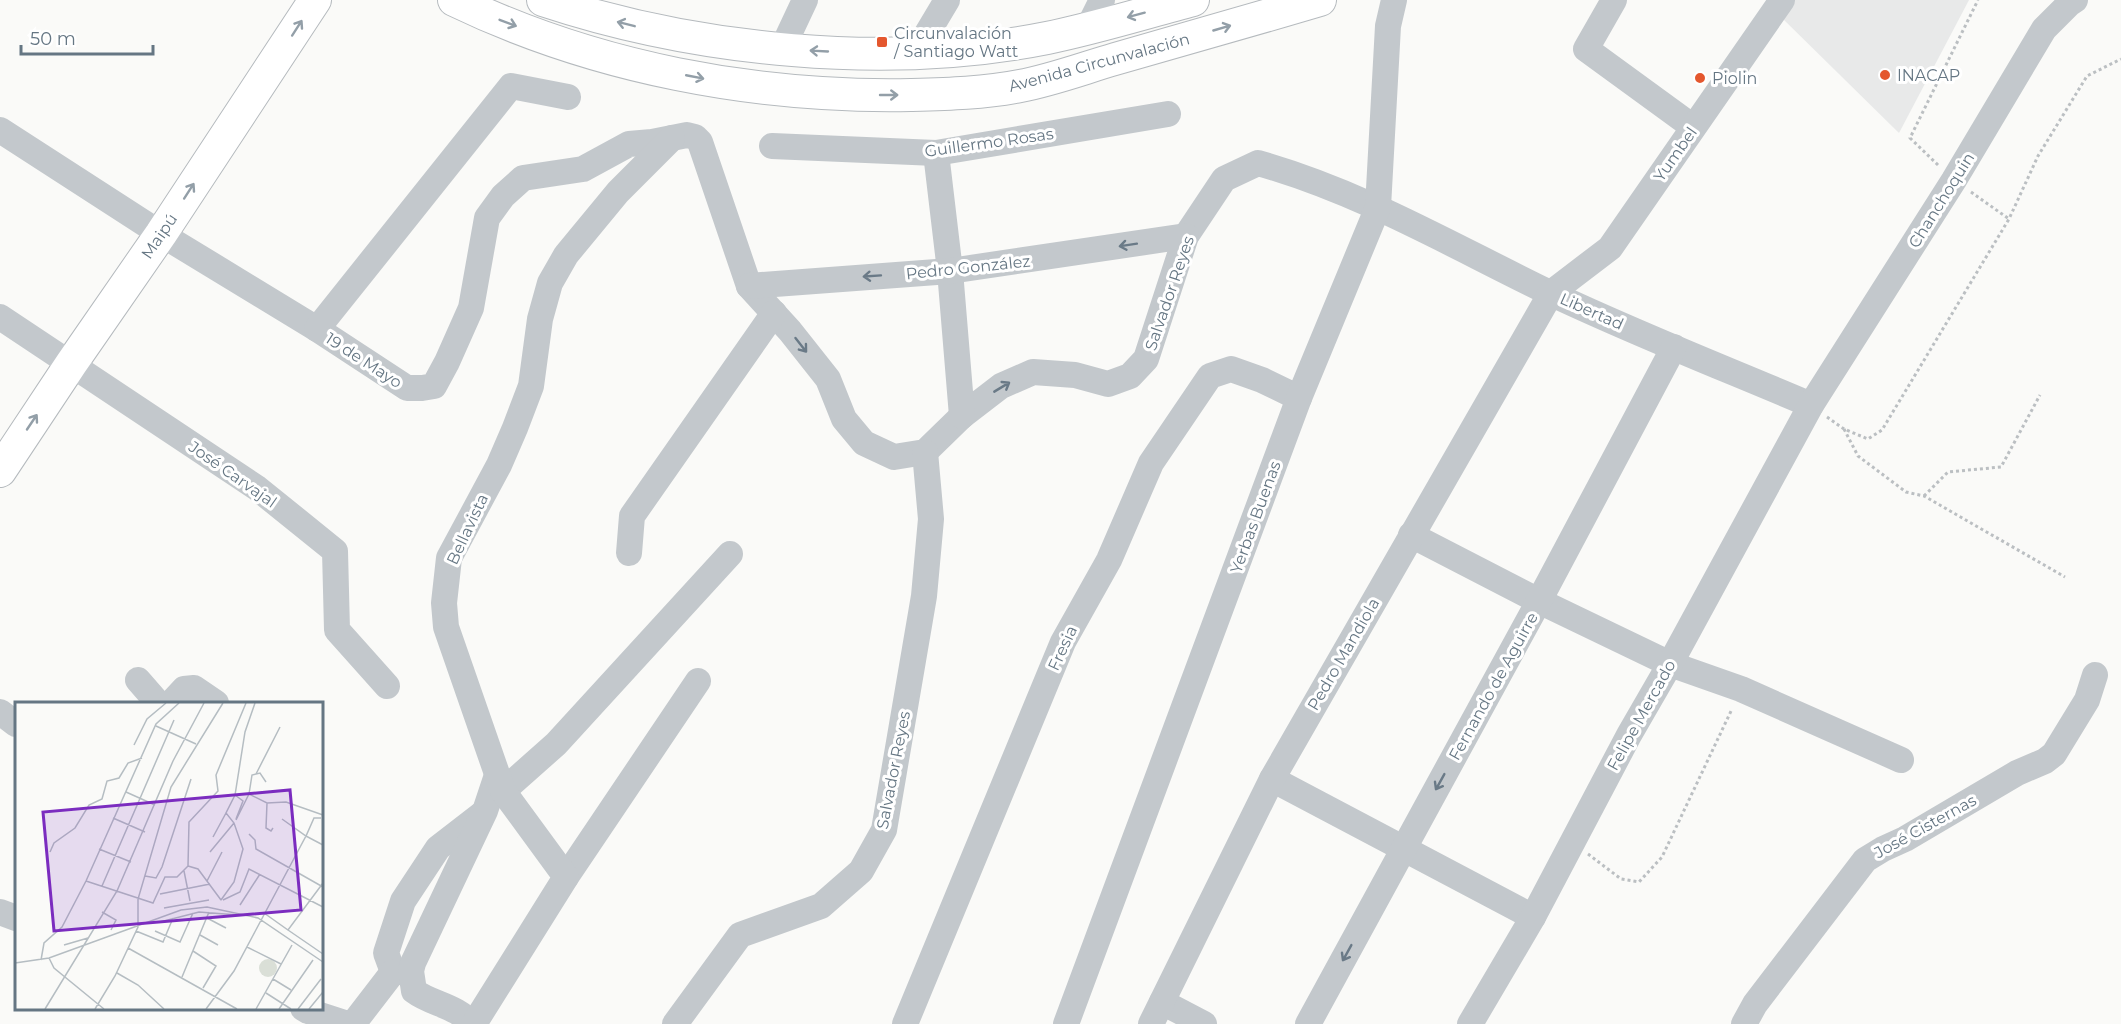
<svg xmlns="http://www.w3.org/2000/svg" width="2121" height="1024" font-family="Montserrat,sans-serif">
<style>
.built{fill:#e8e9e9}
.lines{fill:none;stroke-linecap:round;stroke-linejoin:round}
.major-casing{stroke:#b5babe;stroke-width:34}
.path{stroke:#bbbfc2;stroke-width:3;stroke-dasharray:3 3;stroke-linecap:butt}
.minor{stroke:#c3c8cc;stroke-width:26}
.major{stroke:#fff;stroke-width:32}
.oneway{stroke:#939fa8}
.oneway2{stroke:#6a7a87}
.poi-dot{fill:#e4572e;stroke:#fff;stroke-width:2}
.labels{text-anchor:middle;stroke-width:6;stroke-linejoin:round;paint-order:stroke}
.poi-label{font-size:16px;fill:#657683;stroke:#fff;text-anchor:start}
.street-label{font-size:16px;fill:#657683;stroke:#fff}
.inset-road{fill:none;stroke:#b5bdc2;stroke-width:1.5}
.view{fill:#7b2cbf;fill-opacity:0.15;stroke:#7b2cbf;stroke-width:3}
.inset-edge{fill:none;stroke:#657683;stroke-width:3}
</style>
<rect width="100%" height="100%" fill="#fafaf8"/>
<path class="built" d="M1793 0H1969L1899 133 1781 17Z"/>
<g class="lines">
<defs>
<g id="major">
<path d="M454 0C595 68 756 98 911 95 947 94 985 93 1020 86 1052 80 1084 68 1115 59 1184 39 1252 20 1320 0"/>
<path d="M543 0C697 51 887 70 1047 38 1096 28 1144 13 1193 0"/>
<path d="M0 471 71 364 161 234 315 0"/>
</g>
</defs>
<use href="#major" class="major-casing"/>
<g class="path">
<path d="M1938 165 1910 138 1978 0"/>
<path d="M1971 192 2009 219"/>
<path d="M1827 417 1844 429 1868 439 1882 430 2009 219 2038 156 2087 76 2121 59"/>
<path d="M1844 429 1858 456 1906 492 1924 496 2065 577"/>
<path d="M1924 496 1948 472 2001 467 2040 395"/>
<path d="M1588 854 1621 879 1639 882 1662 857 1732 709"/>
</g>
<g class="minor">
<path d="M1614 0 1586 49 1693 127"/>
<path d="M1088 28 1102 0"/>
<path d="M782 49 805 0"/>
<path d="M916 52 947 0"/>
<path d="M0 130 161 234 317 329 407 388H422L434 386 447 362 471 308 487 218 503 196 523 178 583 169 629 144 652 142 687 135 695 137 700 142 749 286 790 331 828 379 844 419 864 443 894 457 925 452 962 416 1001 386 1033 372 1075 375 1108 384 1130 376 1146 359 1186 236 1224 179 1258 163C1361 192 1453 246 1548 292 1634 333 1724 368 1811 405"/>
<path d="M772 146 936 153 1168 114"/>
<path d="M936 153 950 271 962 416"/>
<path d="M749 286 950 271 1186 236"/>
<path d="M0 317 257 488 335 551 337 630 387 686"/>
<path d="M317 329 511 86 568 97"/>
<path d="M1411 535 1539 601 1670 664 1741 689 1901 760"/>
<path d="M629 553 632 516 774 313"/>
<path d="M138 680 158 703"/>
<path d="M171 703 184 689 194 688 216 703"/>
<path d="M0 712 16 724"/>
<path d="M1272 779 1533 917"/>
<path d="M503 791 556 744 730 554"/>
<path d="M566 877 698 681"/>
<path d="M0 912 16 918"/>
<path d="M393 972 386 953 403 901 438 848 482 814"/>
<path d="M1162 1002 1204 1024"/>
<path d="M303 1008 308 1011 348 1024"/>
<path d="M353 1024 393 972H408"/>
<path d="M471 1024C458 1006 431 1004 414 991L411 971 413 963 485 811 497 775"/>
<path d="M474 1024 566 877 503 791 446 627 444 603 449 558 499 465 515 428 531 386 540 319 550 283 566 255 618 192 672 138"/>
<path d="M675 1024 740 935 821 906 861 871 884 830 924 596 931 519 925 452"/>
<path d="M905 1024 1063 642 1109 560 1151 463 1210 376 1231 369 1262 380 1299 398"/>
<path d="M1066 1024 1299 398 1378 207 1388 26 1394 0"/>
<path d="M1151 1024 1272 779 1551 293 1610 248 1782 0"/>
<path d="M1308 1024 1539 601 1674 347"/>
<path d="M1470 1024 1533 917 1629 735 1670 664 1811 405 1954 180 2044 29 2069 4 2075 0"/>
<path d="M1744 1024 1755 1004 1865 860 1883 849 1905 839 2017 773 2045 761 2054 754 2087 700 2095 675"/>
</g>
<use href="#major" class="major"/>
</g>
<defs><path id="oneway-shaft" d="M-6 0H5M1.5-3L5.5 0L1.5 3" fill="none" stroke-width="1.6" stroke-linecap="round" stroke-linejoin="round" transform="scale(1.5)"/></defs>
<g class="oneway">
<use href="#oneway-shaft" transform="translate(1136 15) rotate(165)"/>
<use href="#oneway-shaft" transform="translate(508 23) rotate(21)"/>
<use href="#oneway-shaft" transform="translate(626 24) rotate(-166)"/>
<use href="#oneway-shaft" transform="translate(297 28) rotate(-57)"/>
<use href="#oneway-shaft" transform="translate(1222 28) rotate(-16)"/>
<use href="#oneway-shaft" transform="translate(819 51) rotate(-177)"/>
<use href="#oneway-shaft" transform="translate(695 77) rotate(11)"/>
<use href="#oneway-shaft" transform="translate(889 95)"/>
<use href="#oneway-shaft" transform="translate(189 191) rotate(-57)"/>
<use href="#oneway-shaft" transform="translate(32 422) rotate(-56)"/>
</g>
<g class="oneway2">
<use href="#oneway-shaft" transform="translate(1128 245) rotate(171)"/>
<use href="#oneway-shaft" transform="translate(872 276) rotate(176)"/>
<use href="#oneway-shaft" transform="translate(801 345) rotate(52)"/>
<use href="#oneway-shaft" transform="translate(1002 387) rotate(-31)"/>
<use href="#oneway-shaft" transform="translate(1440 782) rotate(119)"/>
<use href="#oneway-shaft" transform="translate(1347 953) rotate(119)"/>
</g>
<g class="poi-dot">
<rect x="876" y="36" width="12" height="12" rx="3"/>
<circle cx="1885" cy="75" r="6"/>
<circle cx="1700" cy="78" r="6"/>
</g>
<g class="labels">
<g class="poi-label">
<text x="894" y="39">Circunvalación<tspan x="894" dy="18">/ Santiago Watt</tspan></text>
<text x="1897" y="81">INACAP</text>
<text x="1712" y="84">Piolin</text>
</g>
<g class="street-label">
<text transform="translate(1099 62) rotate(-15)" y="6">Avenida Circunvalación</text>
<text transform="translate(989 142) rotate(-8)" y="6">Guillermo Rosas</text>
<text transform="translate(1675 154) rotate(-55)" y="6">Yumbel</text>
<text transform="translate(1941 200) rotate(-58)" y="6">Chanchoquin</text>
<text transform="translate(159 236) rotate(-56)" y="6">Maipú</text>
<text transform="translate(968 267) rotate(-6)" y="6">Pedro González</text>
<text transform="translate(1169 293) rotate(-71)" y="6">Salvador Reyes</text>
<text transform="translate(1592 311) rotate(24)" y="6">Libertad</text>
<text transform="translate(364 360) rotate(33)" y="6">19 de Mayo</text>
<text transform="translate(233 474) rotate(35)" y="6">José Carvajal</text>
<text transform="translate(1255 517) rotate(-70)" y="6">Yerbas Buenas</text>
<text transform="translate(467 529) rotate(-65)" y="6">Bellavista</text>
<text transform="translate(1062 648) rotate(-65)" y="6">Fresia</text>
<text transform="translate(1343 654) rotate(-60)" y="6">Pedro Mandiola</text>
<text transform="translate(1493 686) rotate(-61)" y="6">Fernando de Aguirre</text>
<text transform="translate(1641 715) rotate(-61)" y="6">Felipe Mercado</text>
<text transform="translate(893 770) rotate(-79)" y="6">Salvador Reyes</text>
<text transform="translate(1925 826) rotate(-29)" y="6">José Cisternas</text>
</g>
</g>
<g transform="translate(15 702)">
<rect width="308" height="308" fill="#fafaf8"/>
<path d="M244 266a9 9 0 1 1 18 0a9 9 0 1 1-18 0Z" fill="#dadfd7"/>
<path class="inset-road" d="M141 24 181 42M119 43 132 17 151 1M241 72 265 25M111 90 140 103M234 92 237 73 245 71 251 80M220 93 228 99 221 117M252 101 251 126 256 129 258 126M98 116 130 130M267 117 291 134 299 116H306M221 118 234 92 252 101 271 100 308 113M234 132 240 138 241 147 308 185M198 135 211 111M84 147 116 160M35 150 39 141 60 126 74 103 87 97 92 79 104 76 113 61 127 56M195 150 219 121M173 164 174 120 203 89 201 73 231 1M173 164 183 167 206 198M169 169 175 199M130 174 141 176 147 165 176 77M71 179 138 201 150 175H162L173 164M192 179 207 150M87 184 159 18M145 192 195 182M206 198 219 180 228 147 219 121 211 111 220 93 230 30 240 1M208 198 225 190 234 167 308 205M225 203 245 172M149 206 194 198M87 210 101 218 96 228M249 211 273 228 308 181M192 216 211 226M145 220 184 210 223 213M273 228 308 252M121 229 148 240 158 216M140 229 165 240 178 211M185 233 203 243M49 243 73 236M232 245 266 262M113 246 222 307M178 249 201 264 188 286M34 256 39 266 89 307M26 258 29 241 47 225 71 179 141 22 164 1M0 261 34 256 166 208 192 205 243 216 308 260M102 271 123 283 149 307M167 275 194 210M258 277 276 288M251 291 276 307M30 307 102 189 158 59 189 1M80 307 100 274 123 225V197L156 85 208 1M191 307 219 269 291 134 308 143M241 307 277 243M264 307 298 258M283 307 306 277M294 307 308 290"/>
<path class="view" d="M275 88 286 208 39 229 28 110Z"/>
<rect width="308" height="308" class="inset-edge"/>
</g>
<path d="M21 45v9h132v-9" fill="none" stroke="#657683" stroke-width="3"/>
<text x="30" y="45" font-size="18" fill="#657683" stroke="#ffffff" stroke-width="4.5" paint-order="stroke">50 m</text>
</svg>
